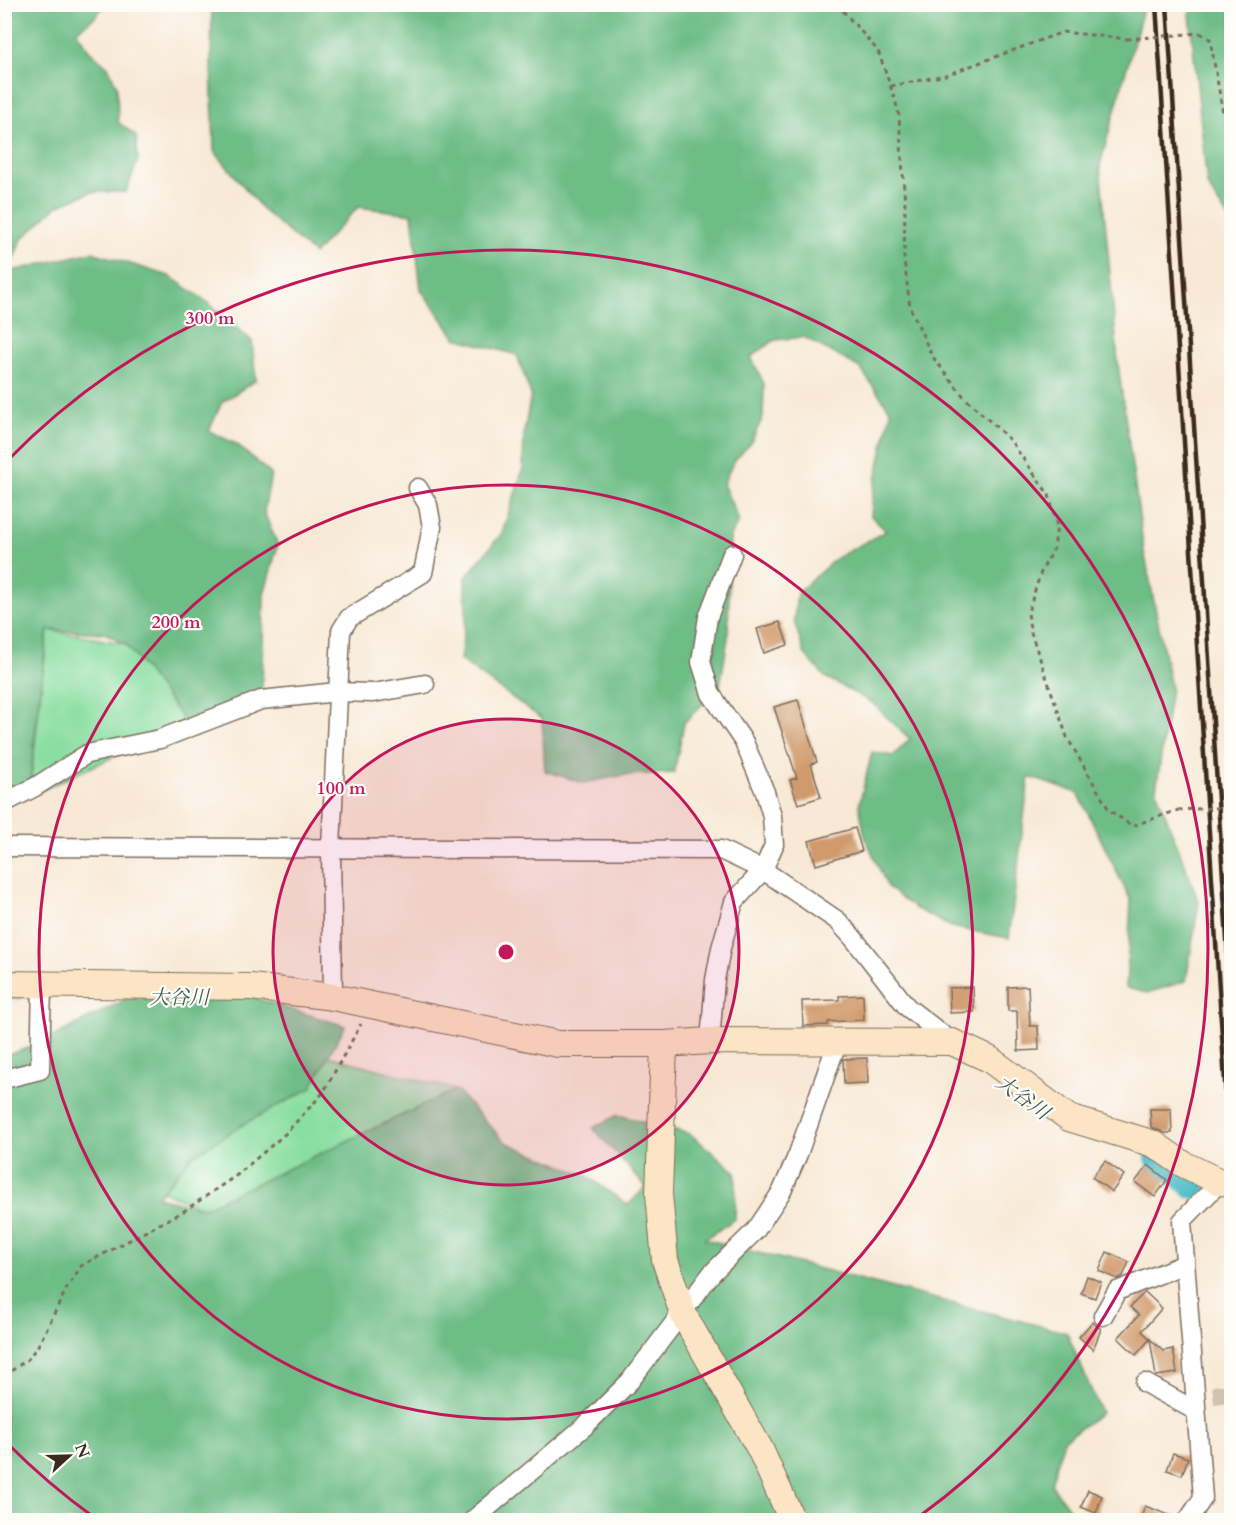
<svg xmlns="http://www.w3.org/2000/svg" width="1236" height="1525" font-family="Cardo,'Noto Serif JP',serif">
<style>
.green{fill:#89dea1;stroke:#628460;stroke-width:1.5}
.forest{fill:#6ebd87;stroke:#547452;stroke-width:1.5}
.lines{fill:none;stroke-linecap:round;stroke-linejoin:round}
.stream{stroke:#50bec6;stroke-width:4.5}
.river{stroke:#50bec6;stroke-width:28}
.building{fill:#d09a6c}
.street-tunnel{stroke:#d2c3b1;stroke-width:18;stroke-dasharray:18 9;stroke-linecap:butt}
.street-casing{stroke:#7d6d5e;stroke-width:21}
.secondary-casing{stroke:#7d6d5e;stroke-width:28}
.path{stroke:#7d6d5e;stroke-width:3;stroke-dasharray:4.5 4.5;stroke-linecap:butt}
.street{stroke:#fff;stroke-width:18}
.secondary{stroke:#fce5c4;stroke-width:26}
.rail{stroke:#3b2a1e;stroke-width:4.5}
.path-bridge{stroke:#7d6d5e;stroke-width:3;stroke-dasharray:4.5 4.5;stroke-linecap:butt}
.ring{fill:none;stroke:#c2185b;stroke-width:3}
.labels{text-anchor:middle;stroke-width:4.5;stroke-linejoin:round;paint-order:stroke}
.water-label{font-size:20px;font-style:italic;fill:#425e59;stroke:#fdfcf7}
.centre{fill:#c2185b;stroke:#fdfcf7;stroke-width:3}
.ring-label{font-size:18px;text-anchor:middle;font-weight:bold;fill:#c2185b;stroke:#fdfcf7;stroke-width:4.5;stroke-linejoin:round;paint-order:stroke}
</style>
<rect width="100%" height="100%" fill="#fdfcf7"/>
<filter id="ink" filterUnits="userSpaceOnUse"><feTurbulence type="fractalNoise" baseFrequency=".0167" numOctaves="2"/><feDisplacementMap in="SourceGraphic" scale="12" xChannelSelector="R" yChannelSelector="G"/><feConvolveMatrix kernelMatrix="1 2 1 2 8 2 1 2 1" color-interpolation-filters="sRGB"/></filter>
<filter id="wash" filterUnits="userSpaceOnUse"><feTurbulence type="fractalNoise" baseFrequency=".008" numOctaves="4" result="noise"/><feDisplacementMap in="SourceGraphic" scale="24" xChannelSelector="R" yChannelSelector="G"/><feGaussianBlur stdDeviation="1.35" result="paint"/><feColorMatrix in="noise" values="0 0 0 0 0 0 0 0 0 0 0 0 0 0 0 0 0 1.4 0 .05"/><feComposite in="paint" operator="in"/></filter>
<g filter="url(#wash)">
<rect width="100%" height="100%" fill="#f8e9d6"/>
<g class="green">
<path d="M48 630 126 644 186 723 29 796Z"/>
<path d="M328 1056 456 1090 204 1208 162 1191 193 1155 316 1079Z"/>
</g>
<g class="forest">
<path d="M4 5H105L94 18 76 31 89 50 108 67 117 86 118 122 136 136 138 160 126 192H91L57 206 22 239 8 272 92 252 169 276 206 301 252 341 256 380 222 402 209 431 236 444 271 474 264 512 278 545 264 594 262 696 186 723 126 644 105 633 48 630 39 696 29 796 4 805Z"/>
<path d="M212 5H1144L1100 165 1119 372 1144 551 1171 688 1156 790 1199 902 1186 981 1147 993 1126 988 1131 901 1078 793 1029 777 1009 938 951 927 915 908 888 888 865 837 859 805 872 752 893 756 910 739 871 702 825 677 804 653 794 621 797 593 836 558 886 531 871 516 873 493 891 411 860 368 804 337 775 340 751 357 764 384 763 417 750 444 734 461 723 484 739 521 730 536 728 638 720 686 684 723 674 773 625 775 583 783 545 771 542 719 460 660 466 615 465 578 502 533 523 469 524 432 531 395 517 355 456 338 421 290 412 214 358 207 314 254 264 211 214 151 211 65Z"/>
<path d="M1189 5H1231V223L1207 185Z"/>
<path d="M245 995 345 1026 311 1088 244 1124 193 1155 157 1197 204 1208 456 1090 505 1142 587 1176 628 1205 646 1187 593 1128 618 1115 690 1134 736 1172 735 1219 705 1239 1067 1333 1101 1413 1064 1440 1051 1484 1070 1510 1071 1520H5L4 1056 37 1045 128 998Z"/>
</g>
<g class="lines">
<path class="stream" d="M4 997H20"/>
<path class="river" d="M1159 1158 1176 1170 1193 1185"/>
</g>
<g id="blocks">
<g class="building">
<path d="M780 622 788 645 764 653 757 629Z"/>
<path d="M798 700 817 762 811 764 821 797 798 804 790 780 797 778 774 707Z"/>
<path d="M855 828 862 851 816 865 809 841Z"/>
<path d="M1028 986 1030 1026H1038L1039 1050 1018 1051 1017 1011H1008V987Z"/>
<path d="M973 987 974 1012 950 1013 949 988Z"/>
<path d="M863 995 864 1020 828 1022V1025L803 1026 802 1001 839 1000V996Z"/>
<path d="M867 1058 868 1083 844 1084 843 1059Z"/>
<path d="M1150 1109H1171L1172 1133H1165L1151 1127Z"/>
<path d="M1105 1161 1124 1175 1112 1192 1092 1177Z"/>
<path d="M1148 1165 1167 1180 1155 1197 1135 1182Z"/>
<path d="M1107 1252 1129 1262 1123 1276 1117 1279 1099 1271Z"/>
<path d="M1087 1276 1101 1282 1095 1298 1081 1293Z"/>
<path d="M1145 1292 1162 1308 1142 1331 1150 1339 1136 1355 1118 1338 1139 1315 1130 1307Z"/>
<path d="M1092 1322 1101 1329 1093 1350 1079 1337Z"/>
<path d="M1150 1339 1163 1351 1173 1349 1177 1373 1156 1376Z"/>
<path d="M1173 1453 1188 1458 1182 1475 1167 1470Z"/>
<path d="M1088 1490 1102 1496 1096 1513 1081 1507Z"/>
<path d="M1145 1506 1177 1518V1521H1140Z"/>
</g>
</g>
</g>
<g filter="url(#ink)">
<use href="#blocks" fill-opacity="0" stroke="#7d6d5e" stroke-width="1.5"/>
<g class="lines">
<path class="street-tunnel" d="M1213 1395 1232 1393"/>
<defs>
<g id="street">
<path d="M4 803 35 787 87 754 160 739 261 700 337 692 373 693 425 684"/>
<path d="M4 847 721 850 763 870 838 921 854 939 907 1007 952 1042"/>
<path d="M333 997 331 848 341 631 349 618 423 573 432 527 428 505 418 488"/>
<path d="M710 1041 715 980 721 948 734 902 763 870 774 845 772 816 765 792 744 742 711 694 701 662 708 617 732 554"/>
<path d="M4 1079 40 1070 42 984"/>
<path d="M1103 1316 1117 1291 1185 1264"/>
<path d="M1145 1383 1196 1411"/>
<path d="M473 1520 585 1426 630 1381 712 1273 756 1230 782 1191 798 1154 837 1043"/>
<path d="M1188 1520 1203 1498 1182 1221 1220 1182"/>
</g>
<g id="secondary">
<path d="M4 984 251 987 333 997 558 1044H664L710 1041 952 1042 989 1059 1069 1118 1154 1144 1183 1164 1220 1182 1232 1183"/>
<path d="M664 1044 659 1194 665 1260 683 1314 760 1449 792 1520"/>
</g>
</defs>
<use href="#street" class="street-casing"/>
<use href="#secondary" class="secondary-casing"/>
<g class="path">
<path d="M837 4 878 51 895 99 899 116 905 204 904 259 910 307 932 356 965 398 1010 440 1049 495 1057 526 1054 548 1041 572 1028 612 1030 630 1067 737 1109 810 1132 826 1178 810"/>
<path d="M1200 33 1210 39 1223 113 1232 130"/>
<path d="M891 86 946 75 1063 32 1127 39"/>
<path d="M4 1376 28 1359 39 1344 67 1288 81 1266 184 1211 237 1175 285 1134 323 1093 361 1024"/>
</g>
<use href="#street" class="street"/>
<use href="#secondary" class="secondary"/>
<g class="rail">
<path d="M1156 4 1232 1192"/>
<path d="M1167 4 1232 1018"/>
</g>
<g class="path-bridge">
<path d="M1127 39 1200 33"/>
<path d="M1178 810 1232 807"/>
</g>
</g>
</g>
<circle cx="506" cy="952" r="233" fill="#c2185b" fill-opacity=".12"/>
<g class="ring">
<circle cx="506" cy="952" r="233"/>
<circle cx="506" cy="952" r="467"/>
<path d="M95 1518A700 700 0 0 1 7 1443M7 461A700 700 0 1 1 917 1518"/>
</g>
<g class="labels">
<g class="water-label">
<text x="179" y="1004">大谷川</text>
<text transform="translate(1023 1097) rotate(36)" y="7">大谷川</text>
</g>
</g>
<circle cx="506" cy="952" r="9" class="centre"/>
<g class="ring-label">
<text x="210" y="324">300 m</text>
<text x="176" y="628">200 m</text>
<text x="341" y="794">100 m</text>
</g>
<rect width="1236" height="1525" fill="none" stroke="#fdfcf7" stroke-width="24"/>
<g transform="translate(69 1456) rotate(68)" stroke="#fdfcf7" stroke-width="4.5" paint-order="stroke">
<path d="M0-4.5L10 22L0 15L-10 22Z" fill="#3b2a1e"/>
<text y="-9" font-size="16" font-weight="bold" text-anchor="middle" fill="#3b2a1e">N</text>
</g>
</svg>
